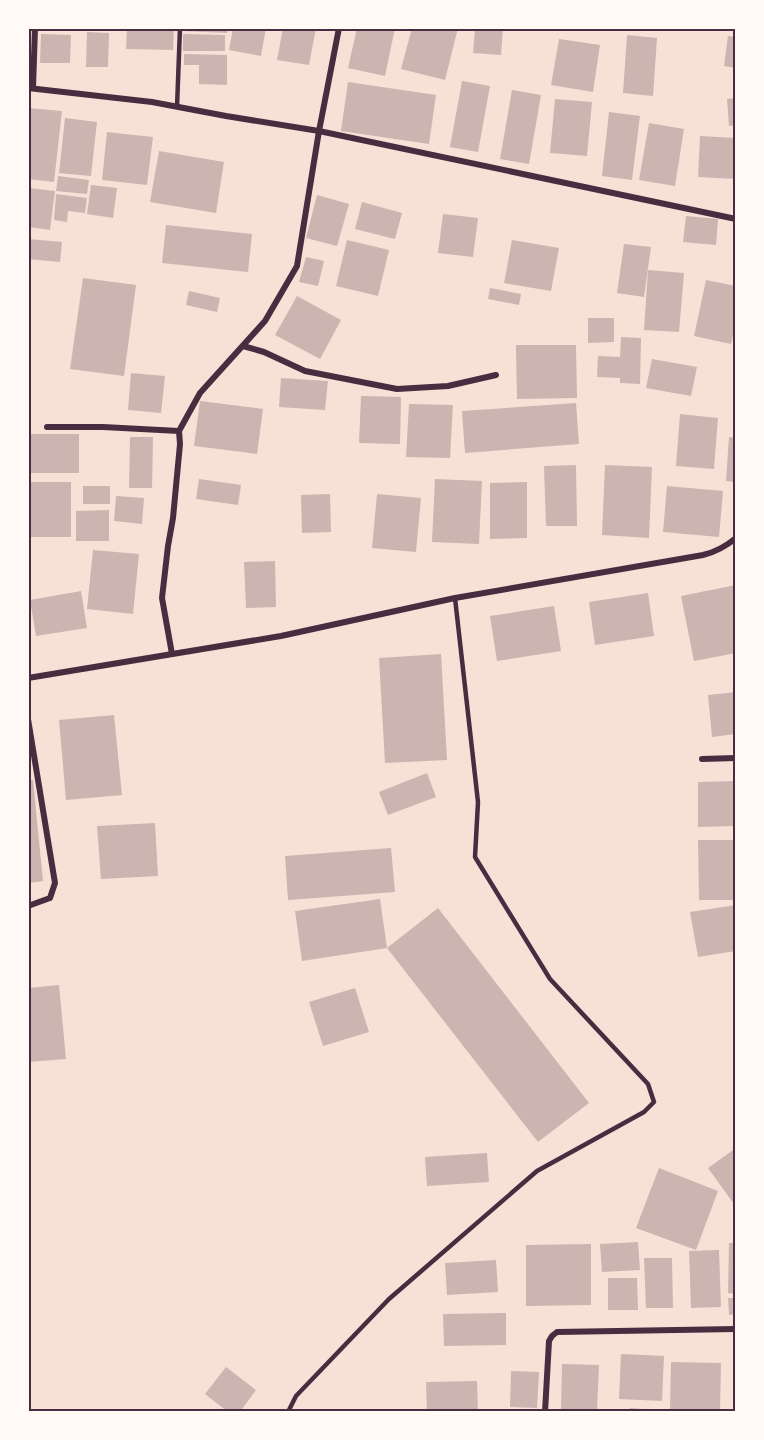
<svg xmlns="http://www.w3.org/2000/svg" width="764" height="1440" font-family="Commissioner,sans-serif">
<style>
.building{fill:#ccb4b1}
.lines{fill:none;stroke-linecap:round;stroke-linejoin:round}
.service{stroke:#4a2c40;stroke-width:4.5}
.minor{stroke:#4a2c40;stroke-width:6}
.neatline{fill:none;stroke:#4a2c40;stroke-width:2}
</style>
<rect width="100%" height="100%" fill="#f7e1d7"/>
<g class="building">
<path d="M127 28H174L173 50 126 49Z"/>
<path d="M183 28H228L227 33 183 31Z"/>
<path d="M233 28H266L261 56 229 50Z"/>
<path d="M283 28H316L309 65 277 60Z"/>
<path d="M357 28H395L385 76 348 68Z"/>
<path d="M412 28H458L445 80 401 69Z"/>
<path d="M475 28H503L501 55 473 53Z"/>
<path d="M87 32 109 33 108 67H86Z"/>
<path d="M41 34 71 35 70 63H40Z"/>
<path d="M183 34 225 35V51H183Z"/>
<path d="M627 35 657 38 653 96 623 93Z"/>
<path d="M728 36 736 37V68L724 66Z"/>
<path d="M559 39 600 45 593 92 551 85Z"/>
<path d="M184 54 227 55V85L199 84V65H184Z"/>
<path d="M462 81 490 86 478 152 450 147Z"/>
<path d="M348 82 436 95 429 144 341 131Z"/>
<path d="M512 90 541 95 529 164 500 159Z"/>
<path d="M736 98V125L729 126 727 99Z"/>
<path d="M555 99 592 102 587 156 550 153Z"/>
<path d="M28 108 62 111 54 182 28 179Z"/>
<path d="M609 112 640 116 632 180 602 176Z"/>
<path d="M65 118 97 122 91 176 59 173Z"/>
<path d="M649 123 684 129 675 186 639 180Z"/>
<path d="M107 132 153 137 147 185 102 180Z"/>
<path d="M700 136 736 138V179L698 177Z"/>
<path d="M159 151 224 162 216 213 150 202Z"/>
<path d="M58 176 89 180 87 194 56 191Z"/>
<path d="M91 185 117 188 113 218 87 214Z"/>
<path d="M28 188 55 191 50 230 28 227Z"/>
<path d="M56 194 87 198 85 213 68 211 67 222 54 220Z"/>
<path d="M317 195 349 204 337 246 306 238Z"/>
<path d="M362 202 402 213 395 239 355 229Z"/>
<path d="M443 214 478 218 473 257 438 253Z"/>
<path d="M686 216 718 219 716 245 683 242Z"/>
<path d="M166 225 252 234 248 272 162 263Z"/>
<path d="M28 239 62 242 60 262 28 259Z"/>
<path d="M347 240 389 250 378 296 336 286Z"/>
<path d="M512 240 559 248 551 291 504 283Z"/>
<path d="M624 244 651 247 644 297 617 293Z"/>
<path d="M306 257 324 261 318 286 299 282Z"/>
<path d="M648 270 684 273 679 332 644 330Z"/>
<path d="M83 278 136 285 124 376 70 369Z"/>
<path d="M706 280 736 286V324L731 344 694 336Z"/>
<path d="M490 288 521 294 519 305 488 299Z"/>
<path d="M189 291 220 298 217 312 186 305Z"/>
<path d="M297 296 341 320 320 359 275 335Z"/>
<path d="M588 318H614V342L588 343Z"/>
<path d="M621 337 641 338 640 384 620 383V378L597 377 598 356 620 357Z"/>
<path d="M516 345H576L577 398 517 399Z"/>
<path d="M652 359 697 367 691 396 646 388Z"/>
<path d="M131 373 165 376 161 413 128 410Z"/>
<path d="M281 378 328 381 325 410 279 407Z"/>
<path d="M361 396 401 397 400 444 359 443Z"/>
<path d="M200 401 263 409 257 454 194 446Z"/>
<path d="M576 403 579 444 465 453 462 411Z"/>
<path d="M409 404 453 405 450 458 406 457Z"/>
<path d="M680 414 718 418 714 469 676 466Z"/>
<rect x="28" y="434" width="51" height="39"/>
<path d="M130 437H153L152 488H129Z"/>
<path d="M729 437 736 438V482L726 481Z"/>
<path d="M576 465 577 526H546L544 466Z"/>
<path d="M605 465 652 467 649 538 602 535Z"/>
<path d="M199 479 241 485 238 505 196 499Z"/>
<path d="M435 479 482 481 479 544 432 542Z"/>
<rect x="28" y="482" width="43" height="55"/>
<path d="M527 482V538L490 539V483Z"/>
<rect x="83" y="486" width="27" height="18"/>
<path d="M667 486 723 491 719 537 663 532Z"/>
<path d="M330 494 331 532 302 533 301 495Z"/>
<path d="M377 494 421 498 416 552 372 548Z"/>
<path d="M116 496 144 498 142 524 114 521Z"/>
<path d="M109 510V541H76V511Z"/>
<path d="M93 550 139 554 133 614 87 609Z"/>
<path d="M275 561 276 607 246 608 244 562Z"/>
<path d="M736 585V653L694 661 681 596Z"/>
<path d="M81 591 87 628 36 636 30 600Z"/>
<path d="M648 593 654 636 595 645 589 602Z"/>
<path d="M554 606 561 651 497 661 490 616Z"/>
<path d="M441 654 447 760 385 763 379 658Z"/>
<path d="M736 692V734L712 737 708 695Z"/>
<path d="M114 715 122 795 66 800 59 720Z"/>
<path d="M427 773 436 797 388 815 379 792Z"/>
<path d="M28 780H33L43 881 28 883Z"/>
<path d="M736 781V826L698 827V782Z"/>
<path d="M155 823 158 876 101 879 97 826Z"/>
<path d="M698 840H736V900H699Z"/>
<path d="M391 848 395 892 288 900 285 856Z"/>
<path d="M380 899 387 948 302 961 295 911Z"/>
<path d="M736 905V951L698 957 690 912Z"/>
<path d="M438 908 589 1103 538 1142 387 948Z"/>
<path d="M59 985 66 1059 28 1062V988Z"/>
<path d="M355 988 369 1032 323 1046 309 1002Z"/>
<path d="M736 1148V1207L708 1168Z"/>
<path d="M487 1153 489 1182 427 1186 425 1157Z"/>
<path d="M659 1168 718 1191 696 1250 636 1228Z"/>
<path d="M638 1242 640 1270 602 1272 600 1244Z"/>
<path d="M729 1243H736V1294L728 1293Z"/>
<path d="M591 1244V1305L526 1306V1245Z"/>
<path d="M719 1250 721 1307 691 1308 689 1251Z"/>
<path d="M644 1258H672L673 1308H646Z"/>
<path d="M496 1260 498 1292 447 1295 445 1263Z"/>
<path d="M608 1278H637L638 1310H608Z"/>
<path d="M728 1298H736V1314L729 1315Z"/>
<path d="M506 1313V1345L444 1346 443 1314Z"/>
<path d="M621 1354 664 1356 662 1401 619 1399Z"/>
<path d="M671 1362 721 1363 720 1412H670Z"/>
<path d="M562 1364 599 1365 597 1411 561 1410Z"/>
<path d="M226 1367 256 1390 240 1412H228L205 1394Z"/>
<path d="M511 1371 539 1372 537 1408 510 1407Z"/>
<path d="M477 1381 478 1411 427 1412 426 1382Z"/>
<path d="M630 1408 657 1410V1412H630Z"/>
</g>
<g class="lines">
<g class="service">
<path d="M177 107 180 28"/>
<path d="M288 1412 296 1396 389 1299 537 1171 644 1112 654 1102 648 1084 550 979 475 857 478 802 455 598"/>
</g>
<g class="minor">
<path d="M28 88 152 102 226 116 319 131 736 219"/>
<path d="M33 88 35 28"/>
<path d="M243 346 264 352 305 371 397 389 448 386 496 375"/>
<path d="M47 427H103L179 431"/>
<path d="M172 654 162 598 168 546 173 518 180 444 179 431 200 393 265 321 297 266 319 131 339 28"/>
<path d="M28 678 281 636 455 598 703 555C716 552 725 547 736 538"/>
<path d="M28 719 55 883 50 898 28 906"/>
<path d="M702 759 736 758"/>
<path d="M545 1412 549 1341 552 1336 557 1332 736 1329"/>
</g>
</g>
<rect width="764" height="1440" fill="none" stroke="#fffaf5" stroke-width="60"/>
<rect x="30" y="30" width="704" height="1380" class="neatline"/>
</svg>
